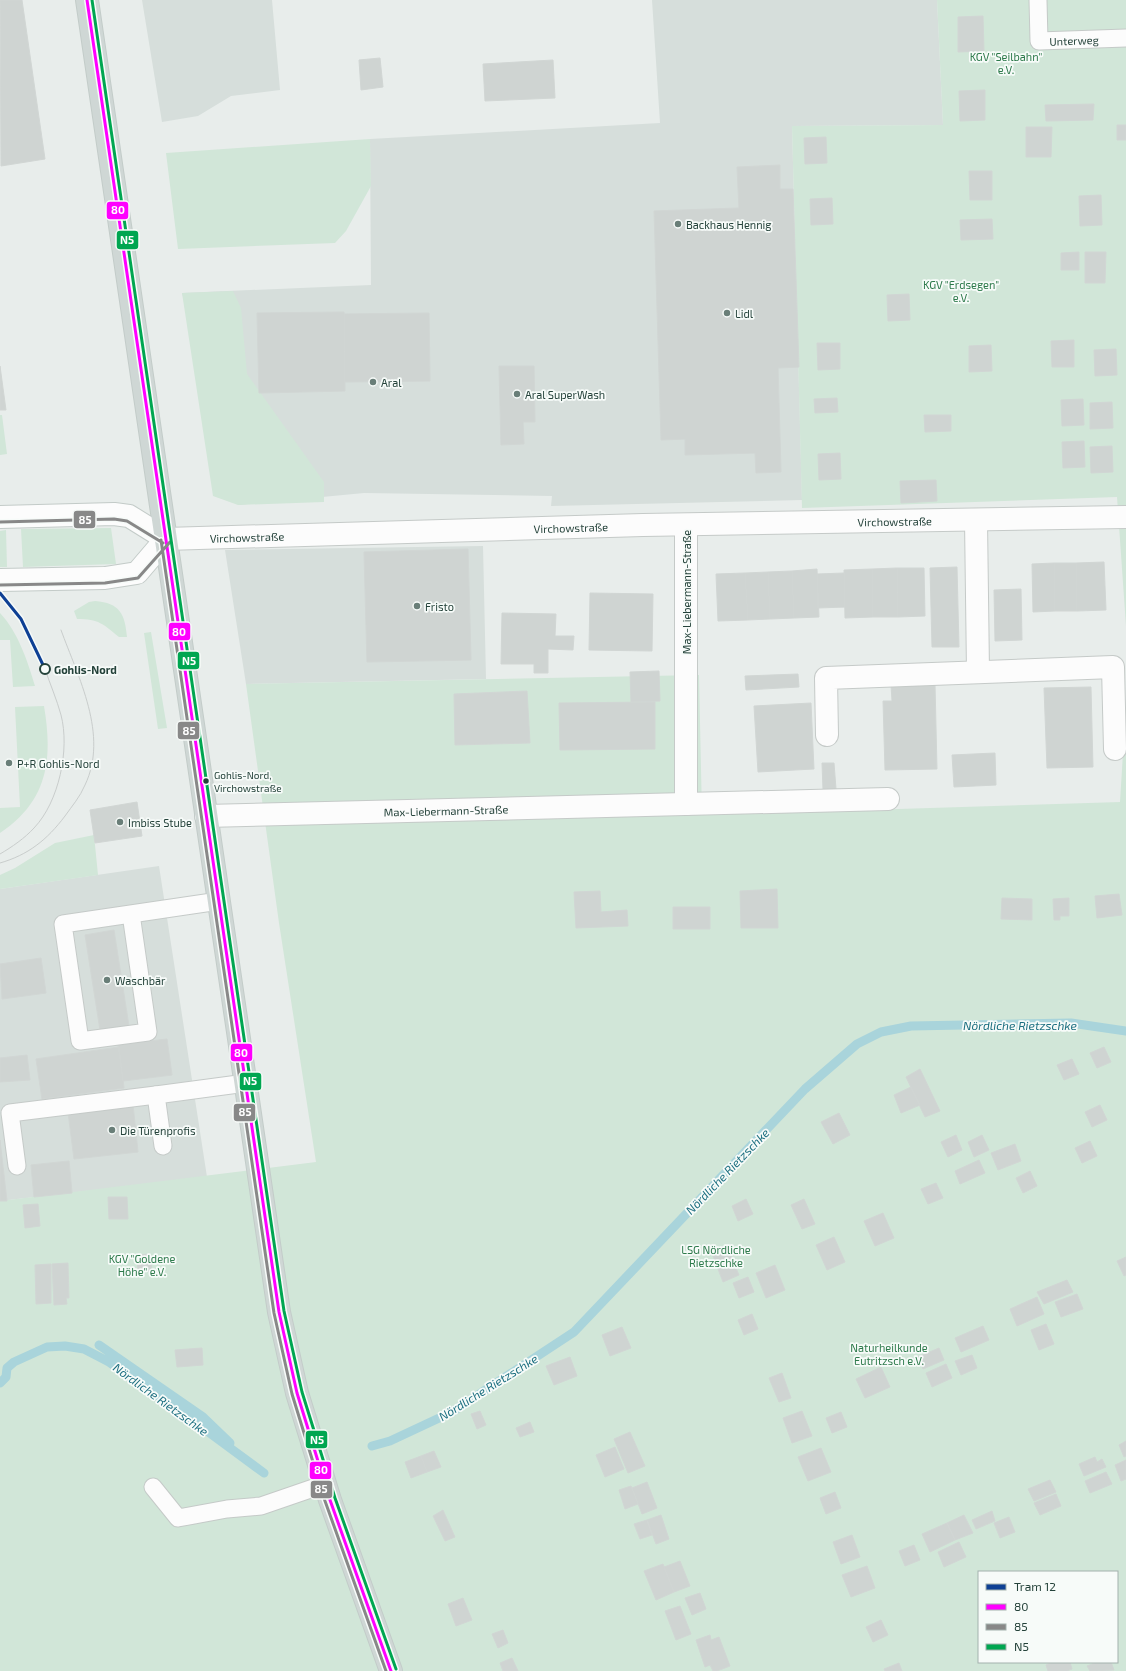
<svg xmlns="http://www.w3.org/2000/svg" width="1126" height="1671" font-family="'Exo 2',sans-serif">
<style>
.built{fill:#d6dedb}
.green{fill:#d1e6d8;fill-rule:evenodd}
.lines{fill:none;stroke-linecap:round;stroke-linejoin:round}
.stream{stroke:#a9d4db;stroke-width:9}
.building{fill:#cfd4d2;stroke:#d1d6d4}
.lane-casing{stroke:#c5cac8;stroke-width:19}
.street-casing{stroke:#c5cac8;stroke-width:24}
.secondary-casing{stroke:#c3cbc8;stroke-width:24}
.primary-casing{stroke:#c3ccc9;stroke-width:24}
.lane{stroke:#fcfcfc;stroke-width:17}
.street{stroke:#fcfcfc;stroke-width:22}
.secondary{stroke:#fcfcfc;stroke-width:22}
.primary{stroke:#cfd7d5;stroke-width:22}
.tram{stroke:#c9cdcc;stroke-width:1}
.bus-1-casing{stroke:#f7fbf9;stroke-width:6}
.bus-2-casing{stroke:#f7fbf9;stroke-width:6}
.bus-3-casing{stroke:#f7fbf9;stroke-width:6}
.bus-1{stroke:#f0f;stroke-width:3}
.bus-2{stroke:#888;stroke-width:3}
.bus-3{stroke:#00a651;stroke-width:3}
.tram-1-casing{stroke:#f7fbf9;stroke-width:6}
.tram-1{stroke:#0e4094;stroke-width:3}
.poi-dot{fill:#697e78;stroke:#f7fbf9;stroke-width:1.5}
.stop-dot{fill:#f7fbf9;stroke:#24423a;stroke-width:2}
.bus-dot{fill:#24423a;stroke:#f7fbf9;stroke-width:1.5}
.labels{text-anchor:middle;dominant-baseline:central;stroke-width:3.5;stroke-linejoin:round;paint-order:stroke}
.bus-label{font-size:10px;fill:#24423a;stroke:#f7fbf9;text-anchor:start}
.street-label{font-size:11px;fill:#24423a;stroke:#f7fbf9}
.park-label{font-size:11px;fill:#2d7a4b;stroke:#f7fbf9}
.poi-label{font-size:11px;fill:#24423a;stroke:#f7fbf9;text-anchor:start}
.stop-label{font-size:11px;font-weight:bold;fill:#24423a;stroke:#f7fbf9;text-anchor:start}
.water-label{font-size:12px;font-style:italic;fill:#1c6f80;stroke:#f7fbf9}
.line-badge{stroke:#f7fbf9;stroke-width:1.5}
.badge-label{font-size:11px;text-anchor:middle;font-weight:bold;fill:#fff}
</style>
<rect width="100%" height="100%" fill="#e8edeb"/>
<path class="built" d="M 142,0 L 272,0 L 280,90 L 231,96 L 198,116 L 162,122 Z
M 652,0 L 937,0 L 943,125 L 792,126 L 802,500 L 551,506 L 552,496 L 364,493 L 238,505 L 182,293 L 371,285 L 370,139 L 660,123 Z
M 483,546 L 486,679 L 246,684 L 225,550 Z
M 159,866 L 207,1177 L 0,1201 L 0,889 Z"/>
<path class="green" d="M 937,0 L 1126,0 L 1126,626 L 1117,497 L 802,508 L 792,126 L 943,125 Z
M 370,139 L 371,186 L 346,231 L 335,243 L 178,249 L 166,153 Z
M 233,291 L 241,308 L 247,374 L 324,482 L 324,502 L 238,505 L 213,496 L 182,293 Z
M 0,415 L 2,415 L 7,454 L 0,455 Z
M 111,528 L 116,564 L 23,567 L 21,529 Z
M 6,530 L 7,567 L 0,567 L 0,531 Z
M 95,601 C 120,603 125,614 127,637 L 119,637 C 103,624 99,619 77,619 L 74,611 L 89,602 Z
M 0,613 C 18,632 28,662 35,686 L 13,687 L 10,640 L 0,640 Z
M 151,632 L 167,728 L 158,729 L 144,633 Z
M 699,675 L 702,815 L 1120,802 L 1126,704 L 1126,1671 L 0,1671 L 0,1201 L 316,1162 L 279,923 L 246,684 ZM 979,1572 L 1117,1572 L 1117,1662 L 979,1662 Z
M 44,706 C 53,759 48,801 0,833 L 0,808 L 20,807 L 15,707 Z
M 94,835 L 98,875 L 0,889 L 0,875 L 15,868 L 55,843 Z"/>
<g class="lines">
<path class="stream" d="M 99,1345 L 203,1417 L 230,1443
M 0,1383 L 6,1377 L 7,1368 L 14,1362 L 47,1347 L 65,1346 L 84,1349 L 109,1362 L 192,1420 L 264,1473
M 372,1446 L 390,1441 L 452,1412 L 574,1332 L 805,1089 L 857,1044 L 881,1032 L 911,1026 L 1071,1023 L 1126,1031"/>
</g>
<path class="building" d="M 0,0 L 22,0 L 45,159 L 1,166 Z
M 983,16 L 984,51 L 958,52 L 958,17 Z
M 380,58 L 383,87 L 361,90 L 359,60 Z
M 553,60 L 555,98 L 485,101 L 483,64 Z
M 985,90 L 985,120 L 960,121 L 959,91 Z
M 1094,104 L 1093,120 L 1046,121 L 1045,105 Z
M 1117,125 L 1126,125 L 1126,140 L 1117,140 Z
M 1026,127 L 1052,127 L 1051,157 L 1026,157 Z
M 826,137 L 827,163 L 805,164 L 804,138 Z
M 780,165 L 780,189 L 793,189 L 799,367 L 778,368 L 781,472 L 756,473 L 755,453 L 685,455 L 685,439 L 661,440 L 654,211 L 739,208 L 737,167 Z
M 969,171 L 992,171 L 992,200 L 970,200 Z
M 1101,195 L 1102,225 L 1080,226 L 1079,196 Z
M 832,198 L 833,224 L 811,225 L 810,199 Z
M 992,219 L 993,239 L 961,240 L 960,220 Z
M 1079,252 L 1079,270 L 1061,270 L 1061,253 Z
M 1085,252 L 1106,252 L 1105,283 L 1085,283 Z
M 909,294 L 910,320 L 888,321 L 887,295 Z
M 344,312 L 345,391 L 259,393 L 257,313 Z
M 429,313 L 430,381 L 345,382 L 344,314 Z
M 1074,340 L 1074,367 L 1052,367 L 1051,341 Z
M 817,343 L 840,343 L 840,369 L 818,370 Z
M 991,345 L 992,371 L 969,372 L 969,346 Z
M 1116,349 L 1117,375 L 1095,376 L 1094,350 Z
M 0,366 L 6,410 L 0,410 Z
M 499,366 L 534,366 L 535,422 L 523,422 L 524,444 L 501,445 Z
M 837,398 L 838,412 L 815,413 L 814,399 Z
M 1083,399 L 1084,425 L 1062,426 L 1061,400 Z
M 1112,402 L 1113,428 L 1090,429 L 1090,403 Z
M 924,415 L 951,415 L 951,431 L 925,432 Z
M 1084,441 L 1085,467 L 1063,468 L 1062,442 Z
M 1112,446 L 1113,472 L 1091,473 L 1090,447 Z
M 840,453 L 841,479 L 819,480 L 818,454 Z
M 936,480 L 937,501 L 901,503 L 900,481 Z
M 468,549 L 471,660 L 367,662 L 364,552 Z
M 1104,562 L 1106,610 L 1077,611 L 1076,563 Z
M 1054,563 L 1055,611 L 1033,612 L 1032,564 Z
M 1054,563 L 1076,563 L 1077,611 L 1055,611 Z
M 957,567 L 959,647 L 932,647 L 930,568 Z
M 897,568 L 898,617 L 873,617 L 872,569 Z
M 897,568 L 924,568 L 925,616 L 898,617 Z
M 817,569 L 819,617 L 794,618 L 792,571 Z
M 872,569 L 873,617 L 845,618 L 844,570 Z
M 792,571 L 794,618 L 770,619 L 768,572 Z
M 768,572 L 770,619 L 748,620 L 745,573 Z
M 745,573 L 748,620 L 718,621 L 716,574 Z
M 844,573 L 845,607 L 818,608 L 817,574 Z
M 1021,589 L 1022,640 L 995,641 L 994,590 Z
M 590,593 L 653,594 L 652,651 L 589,650 Z
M 502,613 L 556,614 L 555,636 L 574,636 L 573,650 L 548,649 L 548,673 L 534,673 L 534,664 L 501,664 Z
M 659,671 L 660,701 L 631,702 L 630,672 Z
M 798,674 L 799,687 L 746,690 L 745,676 Z
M 935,684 L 937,769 L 885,770 L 883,701 L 892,701 L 891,685 Z
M 1091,687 L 1093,767 L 1047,768 L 1044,688 Z
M 527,691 L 530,743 L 455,745 L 454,694 Z
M 655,702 L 655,749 L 560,750 L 559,703 Z
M 811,703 L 814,769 L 758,772 L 754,706 Z
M 995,753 L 996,785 L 954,787 L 952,755 Z
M 822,763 L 834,763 L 836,789 L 823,790 Z
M 137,802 L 142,836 L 95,843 L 90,810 Z
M 777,889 L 778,928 L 741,928 L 740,891 Z
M 600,891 L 601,912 L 627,910 L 628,926 L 576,928 L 574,892 Z
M 1119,894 L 1122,915 L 1097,918 L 1095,896 Z
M 1002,898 L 1032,899 L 1032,920 L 1001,919 Z
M 1069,898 L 1069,916 L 1060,916 L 1060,920 L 1054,920 L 1053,899 Z
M 673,907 L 710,907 L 710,929 L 673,929 Z
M 114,930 L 129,1026 L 100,1030 L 85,935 Z
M 41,958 L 46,993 L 2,999 L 0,964 Z
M 167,1039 L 172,1075 L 123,1081 L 118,1045 Z
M 119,1047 L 124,1088 L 42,1099 L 36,1059 Z
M 1104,1047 L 1111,1062 L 1097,1068 L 1090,1053 Z
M 27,1055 L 30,1080 L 0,1082 L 0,1058 Z
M 1072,1059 L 1079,1074 L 1064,1080 L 1057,1065 Z
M 920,1069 L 940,1111 L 925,1117 L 906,1077 Z
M 911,1087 L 920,1105 L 901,1113 L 894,1095 Z
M 133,1105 L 138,1152 L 74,1159 L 68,1112 Z
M 1100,1105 L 1107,1120 L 1092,1127 L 1085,1112 Z
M 839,1113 L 850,1135 L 833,1144 L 821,1122 Z
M 956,1135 L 962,1150 L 948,1157 L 941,1142 Z
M 982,1135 L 989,1150 L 974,1157 L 968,1142 Z
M 0,1140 L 7,1201 L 0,1201 Z
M 1090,1141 L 1097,1156 L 1082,1163 L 1075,1148 Z
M 1015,1144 L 1021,1161 L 998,1170 L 991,1153 Z
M 979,1160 L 985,1173 L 960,1184 L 955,1171 Z
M 69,1161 L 72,1193 L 34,1197 L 31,1165 Z
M 1030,1171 L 1037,1186 L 1023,1193 L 1016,1178 Z
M 936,1183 L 943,1198 L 928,1204 L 921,1189 Z
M 108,1197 L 127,1197 L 128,1219 L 109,1219 Z
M 746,1199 L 753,1214 L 738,1221 L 732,1206 Z
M 804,1199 L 815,1224 L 802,1229 L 791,1205 Z
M 38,1204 L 40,1226 L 25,1228 L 23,1205 Z
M 883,1213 L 894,1238 L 875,1246 L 864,1221 Z
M 834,1237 L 845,1262 L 827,1270 L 816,1245 Z
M 728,1249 L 739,1275 L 723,1282 L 713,1256 Z
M 150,1254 L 152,1271 L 138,1272 L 137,1255 Z
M 1126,1257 L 1126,1275 L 1124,1276 L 1117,1261 Z
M 68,1263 L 69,1298 L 66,1298 L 67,1304 L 54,1305 L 52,1264 Z
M 51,1264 L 51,1303 L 36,1304 L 35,1265 Z
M 775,1265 L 785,1290 L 766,1298 L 756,1273 Z
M 748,1277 L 754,1292 L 739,1298 L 733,1283 Z
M 1067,1280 L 1073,1292 L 1044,1304 L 1037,1292 Z
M 1077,1294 L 1083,1309 L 1061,1317 L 1055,1302 Z
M 1037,1297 L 1044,1314 L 1017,1326 L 1010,1309 Z
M 752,1314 L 758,1329 L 744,1335 L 738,1320 Z
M 1046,1324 L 1054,1344 L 1039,1350 L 1031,1330 Z
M 983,1326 L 989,1340 L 961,1352 L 955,1338 Z
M 622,1327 L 631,1348 L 610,1356 L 602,1335 Z
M 202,1348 L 203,1365 L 177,1367 L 175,1350 Z
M 939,1348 L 944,1360 L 923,1369 L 918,1357 Z
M 972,1355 L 977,1368 L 961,1375 L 955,1361 Z
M 570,1357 L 577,1376 L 554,1385 L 546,1366 Z
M 946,1364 L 952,1378 L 932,1387 L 926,1373 Z
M 881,1367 L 890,1387 L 865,1398 L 856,1379 Z
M 782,1373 L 791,1398 L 779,1402 L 769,1378 Z
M 480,1411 L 486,1425 L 477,1429 L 471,1414 Z
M 802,1411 L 812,1436 L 792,1443 L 783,1418 Z
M 841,1412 L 847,1427 L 832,1433 L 826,1418 Z
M 530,1422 L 534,1432 L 520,1437 L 516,1428 Z
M 630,1432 L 645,1466 L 628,1473 L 614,1439 Z
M 1126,1441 L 1126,1456 L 1124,1457 L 1119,1445 Z
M 615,1447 L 624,1469 L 605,1477 L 596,1455 Z
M 821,1448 L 831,1472 L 808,1481 L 798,1457 Z
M 434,1451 L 441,1467 L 427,1472 L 421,1456 Z
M 421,1456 L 427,1472 L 411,1478 L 405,1462 Z
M 1095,1457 L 1097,1462 L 1102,1459 L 1106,1467 L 1084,1476 L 1079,1464 Z
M 1126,1460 L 1126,1479 L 1121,1481 L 1115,1465 Z
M 1106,1472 L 1112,1484 L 1090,1493 L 1085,1481 Z
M 1050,1480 L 1056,1492 L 1034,1501 L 1028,1489 Z
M 647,1482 L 657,1508 L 642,1514 L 632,1488 Z
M 631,1486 L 638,1504 L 625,1509 L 619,1490 Z
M 835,1492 L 841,1508 L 826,1514 L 820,1498 Z
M 1056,1494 L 1061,1506 L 1040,1515 L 1034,1503 Z
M 443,1510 L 455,1537 L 445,1541 L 433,1516 Z
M 992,1511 L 995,1521 L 976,1529 L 972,1520 Z
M 661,1515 L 669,1539 L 656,1544 L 647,1520 Z
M 964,1515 L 973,1533 L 955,1540 L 947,1523 Z
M 1009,1517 L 1015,1532 L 1000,1538 L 994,1523 Z
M 647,1520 L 652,1535 L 640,1539 L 634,1524 Z
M 947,1523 L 955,1540 L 930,1552 L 922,1534 Z
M 852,1535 L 860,1557 L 841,1564 L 833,1542 Z
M 959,1542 L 966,1557 L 944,1567 L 938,1552 Z
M 914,1545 L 920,1560 L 905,1566 L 899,1551 Z
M 680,1561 L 690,1586 L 674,1592 L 664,1567 Z
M 663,1564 L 674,1592 L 656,1600 L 644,1571 Z
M 867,1566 L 875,1588 L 851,1597 L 842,1575 Z
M 700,1593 L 706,1609 L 692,1615 L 685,1598 Z
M 463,1598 L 472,1620 L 456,1626 L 448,1604 Z
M 680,1606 L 691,1634 L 676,1640 L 665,1611 Z
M 881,1620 L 888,1635 L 873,1642 L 866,1627 Z
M 503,1630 L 508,1643 L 498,1648 L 492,1634 Z
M 710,1635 L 711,1640 L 719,1637 L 730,1666 L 717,1671 L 713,1671 L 710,1665 L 705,1667 L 696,1640 Z
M 512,1658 L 518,1671 L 503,1671 L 500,1663 Z
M 1053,1662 L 1070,1662 L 1072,1669 L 1067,1671 L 1048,1671 L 1046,1665 Z
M 1097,1662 L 1111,1662 L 1114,1670 L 1090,1671 L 1087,1666 Z
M 899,1663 L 902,1671 L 885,1671 L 884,1669 Z"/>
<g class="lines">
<g class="lane-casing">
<g id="lane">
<path id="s1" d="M 1038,0 L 1039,41 L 1126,38"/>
<path d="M 131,914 L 148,1032 L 80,1041 L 63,924 L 219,901"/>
<path d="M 163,1146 L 156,1095 L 246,1083"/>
<path d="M 17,1166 L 10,1113 L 156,1095"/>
<path d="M 153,1487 L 178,1518 L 227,1509 L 261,1506 L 325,1484"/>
</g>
</g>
<g class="street-casing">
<g id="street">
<path d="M 976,520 L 978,672"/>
<path d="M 686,525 L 686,804"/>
<path id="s2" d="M 166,539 L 643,525 L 1126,517"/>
<path d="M 827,735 L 826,678 L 1113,667 L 1115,749"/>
<path id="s3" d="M 206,816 L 888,799"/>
</g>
</g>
<g class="secondary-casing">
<path id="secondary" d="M 0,517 L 114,514 L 129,516 L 166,539 L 137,573 L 105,578 L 0,580"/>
</g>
<g class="primary-casing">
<path id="primary" d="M 87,0 L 279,1312 L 297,1393 L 330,1500 L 391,1671"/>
</g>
<use href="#lane" class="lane"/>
<use href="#street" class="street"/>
<use href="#secondary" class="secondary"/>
<use href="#primary" class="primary"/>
<path class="tram" d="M 0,854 C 12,847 25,838 34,828 C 59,802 70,749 61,715 C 57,700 50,684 45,669
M 0,863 C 28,855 47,840 65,816 C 72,806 80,797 85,785 C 109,735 78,677 61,630"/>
<g class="bus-1-casing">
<path id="bus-1" d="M 87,0 L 279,1312 L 297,1393 L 330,1500 L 391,1671"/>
</g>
<g class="bus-2-casing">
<path id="bus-2" d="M 0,522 L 114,519 L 127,521 L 163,543
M 161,540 L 274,1313 L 292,1394 L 325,1501 L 386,1671
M 0,585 L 105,583 L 138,578 L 170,542"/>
</g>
<g class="bus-3-casing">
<path id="bus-3" d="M 92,0 L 284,1311 L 302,1392 L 335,1498 L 396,1669"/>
</g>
<use href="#bus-1" class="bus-1"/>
<use href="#bus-2" class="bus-2"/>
<use href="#bus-3" class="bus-3"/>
<g class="tram-1-casing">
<path id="tram-1" d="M 0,593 L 21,619 L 45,669"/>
</g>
<use href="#tram-1" class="tram-1"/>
</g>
<g class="poi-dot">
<circle cx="678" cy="224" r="4"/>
<circle cx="727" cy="313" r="4"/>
<circle cx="373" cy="382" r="4"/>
<circle cx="517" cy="394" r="4"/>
<circle cx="417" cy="606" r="4"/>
<circle cx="9" cy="763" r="4"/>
<circle cx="120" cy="822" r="4"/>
<circle cx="107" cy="980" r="4"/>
<circle cx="112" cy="1130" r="4"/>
</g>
<circle class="stop-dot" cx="45" cy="669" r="5"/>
<circle class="bus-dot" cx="206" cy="781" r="3.5"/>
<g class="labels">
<g class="bus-label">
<text x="214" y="775">Gohlis-Nord,<tspan x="214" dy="13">Virchowstraße</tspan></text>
</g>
<g class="street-label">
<text stroke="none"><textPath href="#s1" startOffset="76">Unterweg</textPath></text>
<text stroke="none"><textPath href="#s2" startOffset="729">Virchowstraße</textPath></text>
<text stroke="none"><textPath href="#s2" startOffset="405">Virchowstraße</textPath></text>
<text stroke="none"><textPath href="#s2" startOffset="81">Virchowstraße</textPath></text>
<text transform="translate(686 592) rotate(-90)">Max-Liebermann-Straße</text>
<text stroke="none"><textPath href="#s3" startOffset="240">Max-Liebermann-Straße</textPath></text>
</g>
<g class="park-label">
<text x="1006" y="56">KGV "Seilbahn"<tspan x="1006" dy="13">e.V.</tspan></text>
<text x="961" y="284">KGV "Erdsegen"<tspan x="961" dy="13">e.V.</tspan></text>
<text x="716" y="1249">LSG Nördliche<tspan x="716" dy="13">Rietzschke</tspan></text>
<text x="142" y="1258">KGV "Goldene<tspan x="142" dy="13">Höhe" e.V.</tspan></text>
<text x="889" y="1347">Naturheilkunde<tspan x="889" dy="13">Eutritzsch e.V.</tspan></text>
</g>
<g class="poi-label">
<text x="686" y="224">Backhaus Hennig</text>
<text x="735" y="313">Lidl</text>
<text x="381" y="382">Aral</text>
<text x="525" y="394">Aral SuperWash</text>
<text x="425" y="606">Fristo</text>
<text x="17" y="763">P+R Gohlis-Nord</text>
<text x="128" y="822">Imbiss Stube</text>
<text x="115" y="980">Waschbär</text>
<text x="120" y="1130">Die Türenprofis</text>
</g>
<g class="stop-label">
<text x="54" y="669">Gohlis-Nord</text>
</g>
<g class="water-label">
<text x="1020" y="1025">Nördliche Rietzschke</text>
<text transform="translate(727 1171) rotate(-46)">Nördliche Rietzschke</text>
<text transform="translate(488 1387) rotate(-32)">Nördliche Rietzschke</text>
<text transform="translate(161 1399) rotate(36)">Nördliche Rietzschke</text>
</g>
</g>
<g class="line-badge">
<rect x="106" y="201" width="23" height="19" rx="4" fill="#f0f"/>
<rect x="116" y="230" width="23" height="20" rx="4" fill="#00a651"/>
<rect x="73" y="510" width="23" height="19" rx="4" fill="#888"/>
<rect x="168" y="622" width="23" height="19" rx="4" fill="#f0f"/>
<rect x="177" y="651" width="23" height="19" rx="4" fill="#00a651"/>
<rect x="177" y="721" width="23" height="19" rx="4" fill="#888"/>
<rect x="230" y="1043" width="23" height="19" rx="4" fill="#f0f"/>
<rect x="239" y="1072" width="23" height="19" rx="4" fill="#00a651"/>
<rect x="233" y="1103" width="23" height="19" rx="4" fill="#888"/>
<rect x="305" y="1430" width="23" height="19" rx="4" fill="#00a651"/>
<rect x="309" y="1461" width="23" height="19" rx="4" fill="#f0f"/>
<rect x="310" y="1480" width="23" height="19" rx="4" fill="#888"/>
</g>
<g class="badge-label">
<text x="118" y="214">80</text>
<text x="127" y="244">N5</text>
<text x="85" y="524">85</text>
<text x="179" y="636">80</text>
<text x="189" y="665">N5</text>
<text x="189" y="735">85</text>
<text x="241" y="1057">80</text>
<text x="250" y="1085">N5</text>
<text x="245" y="1116">85</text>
<text x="317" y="1444">N5</text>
<text x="321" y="1474">80</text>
<text x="321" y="1493">85</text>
</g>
<rect x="978" y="1571" width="140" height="92" fill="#f7fbf9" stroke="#a3b1ad"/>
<rect x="986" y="1584" width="20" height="6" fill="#0e4094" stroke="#a3b1ad"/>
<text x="1014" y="1591" font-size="12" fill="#24423a">Tram 12</text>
<rect x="986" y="1604" width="20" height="6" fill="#ff00ff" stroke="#a3b1ad"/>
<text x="1014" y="1611" font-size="12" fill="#24423a">80</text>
<rect x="986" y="1624" width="20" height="6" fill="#888888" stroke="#a3b1ad"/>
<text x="1014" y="1631" font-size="12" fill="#24423a">85</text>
<rect x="986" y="1644" width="20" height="6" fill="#00a651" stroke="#a3b1ad"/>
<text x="1014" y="1651" font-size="12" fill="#24423a">N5</text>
</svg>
